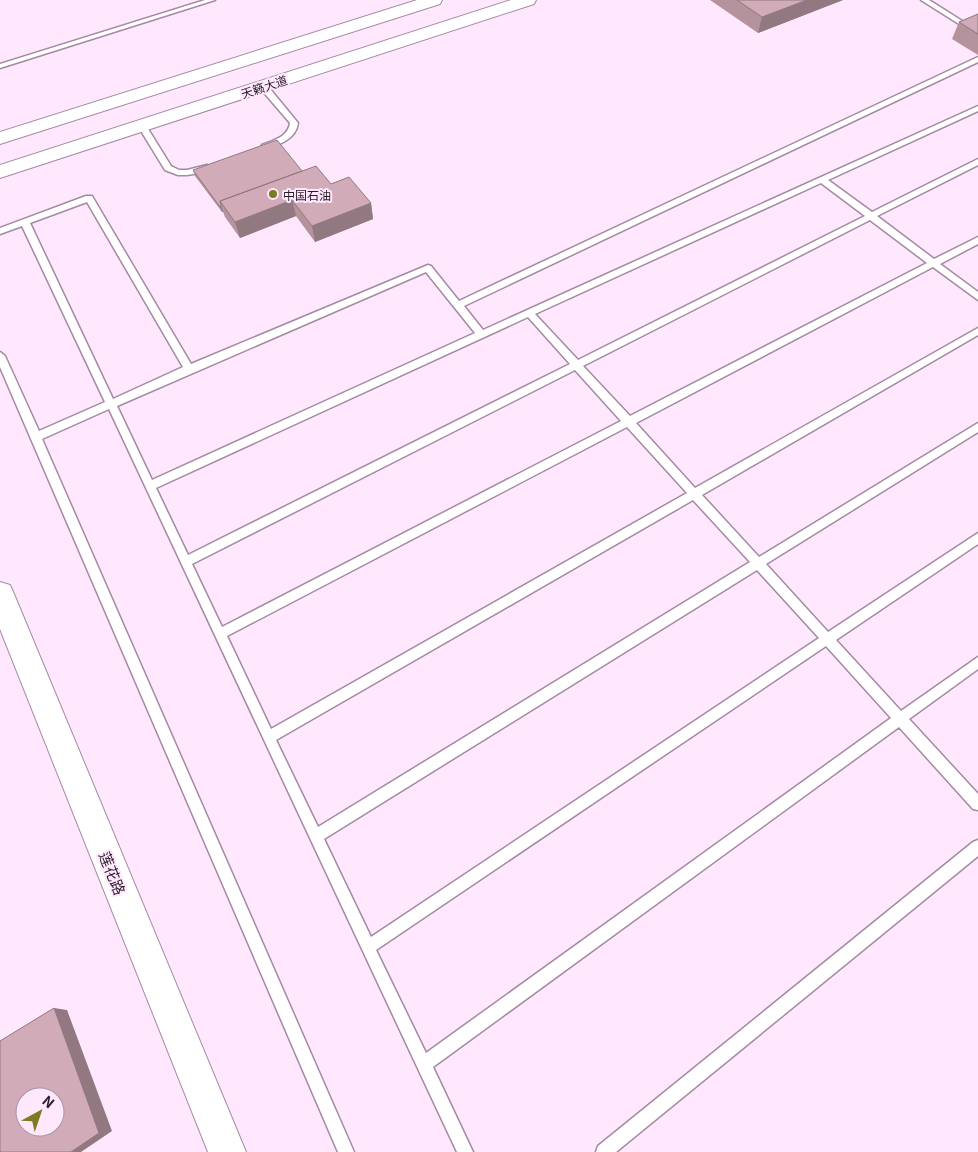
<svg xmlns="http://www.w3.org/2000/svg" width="978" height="1152" font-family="Georgia,'Noto Sans SC',serif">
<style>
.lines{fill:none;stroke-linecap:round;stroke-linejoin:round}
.lane-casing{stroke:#a489a2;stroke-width:3}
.secondary-casing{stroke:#a489a2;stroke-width:2}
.lane{fill:#fff;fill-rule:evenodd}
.secondary{fill:#fff;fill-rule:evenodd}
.wall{fill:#b4939d}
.shaded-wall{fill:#927880}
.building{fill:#d1abb7;stroke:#927880;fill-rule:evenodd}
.poi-dot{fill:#7b7b22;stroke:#ffe8fd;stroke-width:2}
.labels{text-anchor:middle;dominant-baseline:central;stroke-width:4;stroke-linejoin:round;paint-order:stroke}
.far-street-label{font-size:12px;fill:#281e27;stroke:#ffe8fd}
.far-poi-label{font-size:12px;fill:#281e27;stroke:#ffe8fd;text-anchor:start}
.street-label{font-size:15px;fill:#281e27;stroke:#ffe8fd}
</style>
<rect width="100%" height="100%" fill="#ffe8fd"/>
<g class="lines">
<g class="lane-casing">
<path id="lane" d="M 205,0 L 215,0 L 0,68 L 0,64 Z
M 921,0 L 929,0 L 978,31 L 978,36 Z
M 978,57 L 978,62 L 464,306 L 483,330 L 978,106 L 978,111 L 828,180 L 872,212 L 978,159 L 978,165 L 877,216 L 934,259 L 978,237 L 978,244 L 940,264 L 978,292 L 978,300 L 933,267 L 636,423 L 695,488 L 978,328 L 978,335 L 702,495 L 759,557 L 978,423 L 978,432 L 766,564 L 828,632 L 978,533 L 978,544 L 836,640 L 901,711 L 978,657 L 978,669 L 909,719 L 978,794 L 978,810 L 973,809 L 899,727 L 433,1067 L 473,1152 L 457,1152 L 109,409 L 42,439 L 354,1152 L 338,1152 L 0,367 L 0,352 L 5,356 L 39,431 L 105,402 L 22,226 L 0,234 L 0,228 L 86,196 L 92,196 L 191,364 L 428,265 L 431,266 L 459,301 ZM 821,183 L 865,216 L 578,360 L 535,314 ZM 87,202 L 183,367 L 113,399 L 30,223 ZM 870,220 L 927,263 L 630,416 L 583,366 ZM 426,272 L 475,333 L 152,480 L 117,406 ZM 528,317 L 570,364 L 188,555 L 156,488 ZM 575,370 L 621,421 L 222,627 L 192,564 ZM 627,427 L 687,493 L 271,729 L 227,636 ZM 693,500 L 750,562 L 318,827 L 276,740 ZM 757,570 L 819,638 L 371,937 L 324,839 ZM 826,646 L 891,718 L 426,1053 L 376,950 Z
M 260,84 L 266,84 L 298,123 C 296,139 279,145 265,149 L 262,149 L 262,145 C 274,140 288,137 290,123 L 260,88 Z
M 139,124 L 145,124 L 171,166 L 179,170 L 187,170 L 207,165 L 211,168 L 205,172 L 187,175 L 178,175 L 165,170 L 138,126 Z
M 978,840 L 978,856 L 616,1152 L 596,1152 L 598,1146 L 973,842 Z"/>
</g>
<g class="secondary-casing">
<path id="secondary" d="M 417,0 L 442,0 L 440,4 L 0,144 L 0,132 Z
M 511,0 L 536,0 L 534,4 L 0,178 L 0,165 Z
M 0,582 L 10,585 L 14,594 L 246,1152 L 208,1152 L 0,629 Z"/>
</g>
<use href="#lane" class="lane"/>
<use href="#secondary" class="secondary"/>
</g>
<path class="wall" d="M 710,0 L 843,0 L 758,33 Z
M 978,14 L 978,55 L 952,39 L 959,22 Z
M 193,170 L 302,171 L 371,203 L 373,219 L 315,242 L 296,216 L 240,238 L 225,217 L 223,212 L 222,212 L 195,176 Z"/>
<path class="shaded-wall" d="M 807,0 L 843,0 L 758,33 L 762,17 Z
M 292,200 L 296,216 L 240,238 L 235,222 Z
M 371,203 L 373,219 L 315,242 L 312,226 Z
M 221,206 L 223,212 L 222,212 L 220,207 Z
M 54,1008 L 67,1010 L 112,1131 L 81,1152 L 71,1152 Z"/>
<path class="building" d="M 737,0 L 807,0 L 762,17 Z
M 978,14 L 978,34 L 959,22 Z
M 277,140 L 302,171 L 220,201 L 221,206 L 220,207 L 193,170 Z
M 316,166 L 331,184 L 349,177 L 371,203 L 312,226 L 292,200 L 235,222 L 220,201 Z
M 54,1008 L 99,1133 L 71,1152 L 0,1152 L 0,1041 ZM 25,1097 L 55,1097 L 55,1127 L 25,1127 Z"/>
<circle class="poi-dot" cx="273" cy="194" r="5"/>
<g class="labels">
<g class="far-street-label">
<text transform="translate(264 86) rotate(-18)">天籁大道</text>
</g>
<g class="far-poi-label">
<text x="283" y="194">中国石油</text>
</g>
<g class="street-label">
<text transform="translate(113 873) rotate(68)">莲花路</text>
</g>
</g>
<g transform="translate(40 1112) rotate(40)"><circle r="24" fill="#ffe8fd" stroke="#a997a7"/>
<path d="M0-4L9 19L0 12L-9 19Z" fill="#7b7b22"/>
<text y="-8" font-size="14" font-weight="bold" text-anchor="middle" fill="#281e27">N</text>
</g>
</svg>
